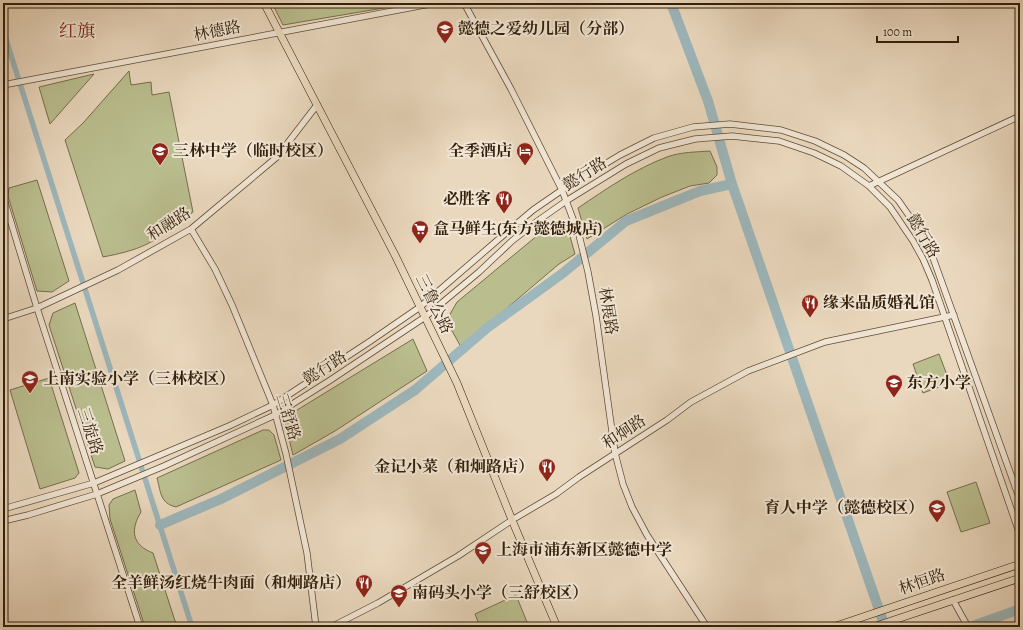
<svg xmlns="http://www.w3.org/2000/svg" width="1023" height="630" font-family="Alegreya,'Noto Serif SC',serif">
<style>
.green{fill:#babe8f;stroke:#766e4c}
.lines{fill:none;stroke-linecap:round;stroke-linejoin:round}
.canal{stroke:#9db7bc;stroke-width:5.5}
.river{stroke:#9db7bc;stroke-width:10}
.minor-casing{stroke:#604d36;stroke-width:7}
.major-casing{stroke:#321f09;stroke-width:8}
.minor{stroke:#f1e6d5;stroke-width:5.5}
.major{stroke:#ead8be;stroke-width:7}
.labels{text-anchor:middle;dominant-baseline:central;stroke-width:4;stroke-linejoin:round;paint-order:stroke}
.poi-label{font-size:16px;font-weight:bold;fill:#321f09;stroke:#f1e6d5;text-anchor:start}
.street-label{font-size:16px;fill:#321f09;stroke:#f1e6d5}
.quarter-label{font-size:18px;fill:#7a1f14;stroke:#f1e6d5}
</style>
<rect width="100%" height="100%" fill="#ead8be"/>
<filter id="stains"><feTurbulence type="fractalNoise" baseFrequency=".005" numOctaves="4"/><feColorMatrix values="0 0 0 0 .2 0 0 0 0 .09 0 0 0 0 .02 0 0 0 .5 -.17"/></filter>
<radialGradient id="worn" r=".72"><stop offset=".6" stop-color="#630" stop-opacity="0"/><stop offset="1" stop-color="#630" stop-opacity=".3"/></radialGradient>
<path class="green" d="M 272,3 L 413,3 L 283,25 Z
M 129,71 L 131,85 L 151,82 L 152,95 L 169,92 L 193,212 C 178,223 164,236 147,244 C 133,251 118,254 103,257 L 65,140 L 83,123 Z
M 94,74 L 50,124 L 39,87 Z
M 710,151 L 717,167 L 717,175 L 709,183 L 690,186 L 662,197 L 627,214 L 587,239 L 578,208 C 606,189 635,169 667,157 C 680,152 697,152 710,151 Z
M 37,180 L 69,281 L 52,292 L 37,291 L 8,196 L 9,188 Z
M 560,221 L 567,226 L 575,254 L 559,264 L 461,347 L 451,329 L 449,316 L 457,302 L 550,225 Z
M 75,303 L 125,461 L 108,469 L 95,467 L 49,325 L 53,313 Z
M 413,339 L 427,371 L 335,431 L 293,455 L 284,418 Z
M 939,354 L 950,383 L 923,393 L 913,364 Z
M 49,378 L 79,473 L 75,478 L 40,489 L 10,390 Z
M 263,430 L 269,430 L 274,435 L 281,460 L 176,507 C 160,503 161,493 157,478 Z
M 976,482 L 990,523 L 961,532 L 947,492 Z
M 135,490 L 141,512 C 130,530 132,545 153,553 L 177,627 L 145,627 L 110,519 L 109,505 L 113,499 Z
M 516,595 L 529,627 L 480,627 L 475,614 Z"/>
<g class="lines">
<path class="canal" d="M 3,30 L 192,627"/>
<path class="river" d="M 671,3 L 708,101 L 732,184 L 885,627
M 160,525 L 221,499 L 340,439 L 415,390 L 487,328 L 563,273 L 626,221 L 700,191 L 732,184
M 970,627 L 1020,609"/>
<g class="minor-casing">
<path id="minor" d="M 464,3 L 511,89 L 562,190 L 579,235 L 588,272 L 596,316 L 615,453 L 623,484 L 632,507 L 647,535 L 707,627
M 3,85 L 435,3
M 869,186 L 1020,116
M 3,196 L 37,308 L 140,627
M 191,229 L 215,269 L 232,305 L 273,405 L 286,454 L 307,553 L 316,627
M 3,319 L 37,308 L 118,270 L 191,229 L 277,157 L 317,105
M 3,509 L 94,483 L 229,426 L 273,405 L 369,342 L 420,307 L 507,232 L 533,210 L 562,190 L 620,155 L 654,138 L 693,127 L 730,124 L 781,130 L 815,141 L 844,155 L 864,168 L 898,200 L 912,220 L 932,255 L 1020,500
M 3,521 L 28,515 L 97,494 L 164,466 L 275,415 L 329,381 L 425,317 L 479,272 L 513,240 L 539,220 L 566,201 L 626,164 L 659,148 L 695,139 L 732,136 L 779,141 L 814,153 L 841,166 L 869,186 L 890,207 L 913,241 L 923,259 L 932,280 L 1020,535
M 953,600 L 968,627
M 331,627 L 378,603 L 458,556 L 512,520 L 556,494 L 579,477 L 667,420 L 691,402 L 748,371 L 825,342 L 954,315"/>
</g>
<g class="major-casing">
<path id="major" d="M 264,3 L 395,255 L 457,383 L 512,520 L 557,627
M 833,627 L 1020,564
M 873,627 L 1020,578"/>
</g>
<use href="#minor" class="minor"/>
<use href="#major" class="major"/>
</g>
<defs>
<g id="school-pin" transform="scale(0.9)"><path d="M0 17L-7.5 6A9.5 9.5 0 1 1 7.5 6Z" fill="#8f2418" stroke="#f1e6d5"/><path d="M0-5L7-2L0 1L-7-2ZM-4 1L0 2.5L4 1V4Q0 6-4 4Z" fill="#fff"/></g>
<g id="hotel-pin" transform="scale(0.9)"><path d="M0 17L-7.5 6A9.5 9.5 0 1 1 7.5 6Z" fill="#8f2418" stroke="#f1e6d5"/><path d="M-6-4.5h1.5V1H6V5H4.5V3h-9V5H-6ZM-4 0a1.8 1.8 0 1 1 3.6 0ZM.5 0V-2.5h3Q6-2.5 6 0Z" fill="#fff"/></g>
<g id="restaurant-pin" transform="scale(0.9)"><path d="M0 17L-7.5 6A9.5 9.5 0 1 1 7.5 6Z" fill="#8f2418" stroke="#f1e6d5"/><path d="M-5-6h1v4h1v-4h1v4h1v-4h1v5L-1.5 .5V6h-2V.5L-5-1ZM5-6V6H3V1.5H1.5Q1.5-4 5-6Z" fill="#fff"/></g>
<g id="supermarket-pin" transform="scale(0.9)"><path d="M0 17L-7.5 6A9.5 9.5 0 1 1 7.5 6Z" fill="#8f2418" stroke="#f1e6d5"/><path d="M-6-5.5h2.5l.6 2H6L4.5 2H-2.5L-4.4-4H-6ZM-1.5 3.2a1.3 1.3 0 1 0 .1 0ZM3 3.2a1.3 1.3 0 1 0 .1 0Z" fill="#fff"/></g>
</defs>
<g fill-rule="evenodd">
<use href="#school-pin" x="445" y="29"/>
<use href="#school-pin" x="160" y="151"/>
<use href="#hotel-pin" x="525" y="151"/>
<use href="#restaurant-pin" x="504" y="199"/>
<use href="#supermarket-pin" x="420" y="229"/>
<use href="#restaurant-pin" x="810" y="303"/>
<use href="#school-pin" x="30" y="379"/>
<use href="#school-pin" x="894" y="383"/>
<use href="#restaurant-pin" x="547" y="467"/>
<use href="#school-pin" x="937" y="508"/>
<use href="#school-pin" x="483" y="550"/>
<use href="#restaurant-pin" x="364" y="583"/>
<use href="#school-pin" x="399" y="593"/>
</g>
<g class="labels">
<g class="poi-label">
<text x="458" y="29">懿德之爱幼儿园（分部）</text>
<text x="173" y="151">三林中学（临时校区）</text>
<text x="512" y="151" text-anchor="end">全季酒店</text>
<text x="491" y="199" text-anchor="end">必胜客</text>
<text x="433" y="229">盒马鲜生(东方懿德城店)</text>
<text x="823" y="303">缘来品质婚礼馆</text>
<text x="43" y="379">上南实验小学（三林校区）</text>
<text x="907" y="383">东方小学</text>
<text x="534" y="467" text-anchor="end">金记小菜（和炯路店）</text>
<text x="924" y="508" text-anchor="end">育人中学（懿德校区）</text>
<text x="496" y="550">上海市浦东新区懿德中学</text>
<text x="351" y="583" text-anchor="end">全羊鲜汤红烧牛肉面（和炯路店）</text>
<text x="412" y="593">南码头小学（三舒校区）</text>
</g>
<g class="street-label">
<text transform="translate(217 31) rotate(-11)">林德路</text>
<text transform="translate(585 174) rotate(-32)">懿行路</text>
<text transform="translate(169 224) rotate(-32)">和融路</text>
<text transform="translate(923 236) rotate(60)">懿行路</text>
<text transform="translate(434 304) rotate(64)">三鲁公路</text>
<text transform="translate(608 311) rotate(81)">林展路</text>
<text transform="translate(325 368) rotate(-33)">懿行路</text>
<text transform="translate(288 417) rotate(73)">三舒路</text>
<text transform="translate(90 431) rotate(72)">三旋路</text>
<text transform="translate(624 432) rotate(-33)">和炯路</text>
<text transform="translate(922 582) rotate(-19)">林恒路</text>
</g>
<g class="quarter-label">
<text x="77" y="31">红旗</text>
</g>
</g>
<rect width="1023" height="630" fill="none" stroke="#ead8be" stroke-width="16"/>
<rect x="4" y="4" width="1015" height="622" fill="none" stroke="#321f09" stroke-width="2"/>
<rect x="8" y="8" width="1007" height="614" fill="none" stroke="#321f09"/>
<path d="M877 36v6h81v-6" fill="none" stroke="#321f09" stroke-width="2"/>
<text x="883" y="36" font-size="12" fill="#321f09" stroke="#f1e6d5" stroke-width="3" paint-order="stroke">100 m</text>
<rect width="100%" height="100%" filter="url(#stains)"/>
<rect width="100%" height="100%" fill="url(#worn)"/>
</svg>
